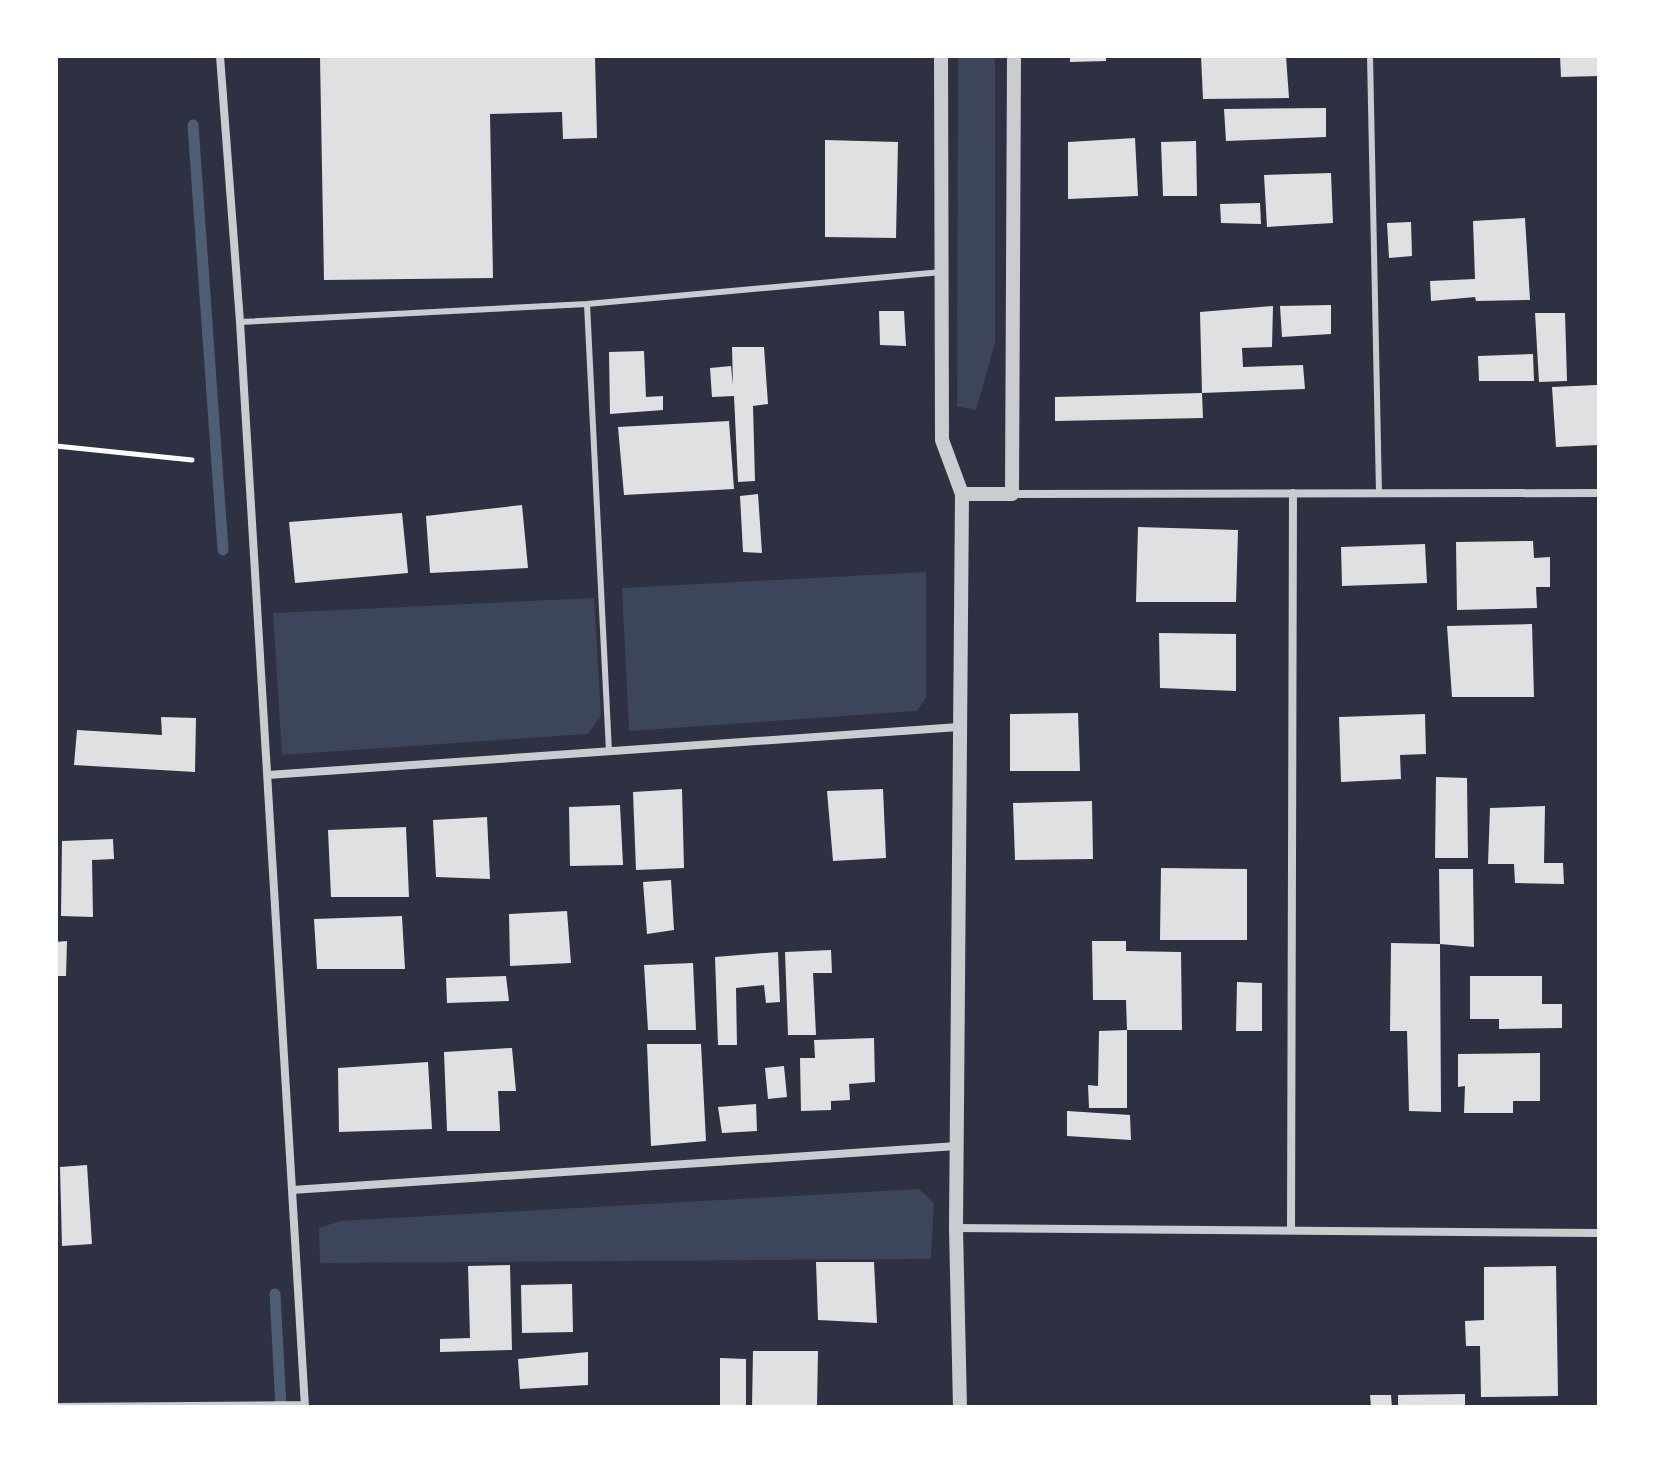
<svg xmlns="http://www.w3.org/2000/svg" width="1655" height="1463" font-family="Figtree,sans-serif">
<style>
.green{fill:#3c4559}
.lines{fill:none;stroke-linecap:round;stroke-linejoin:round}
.stream{stroke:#4f5d75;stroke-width:11}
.building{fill:#e0e0e3}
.path{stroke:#fff;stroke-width:5}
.service{stroke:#caccd0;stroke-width:6}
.minor{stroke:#caccd0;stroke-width:8}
.tertiary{stroke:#caccd0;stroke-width:14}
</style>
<rect width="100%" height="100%" fill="#2d3142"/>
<path class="green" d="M 958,56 L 995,56 L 995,343 L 976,410 L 957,406 Z
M 926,572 L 926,698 L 917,711 L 629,731 L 622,588 Z
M 594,598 L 601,716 L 588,734 L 282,755 L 273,613 Z
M 919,1189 L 934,1203 L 931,1259 L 320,1263 L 319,1228 L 340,1221 Z"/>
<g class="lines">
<path class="stream" d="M 193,125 L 223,550
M 275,1294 L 281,1407"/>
</g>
<path class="building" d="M 320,56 L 595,56 L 597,138 L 563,139 L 562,112 L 490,114 L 493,278 L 324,280 Z
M 1070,56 L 1106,56 L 1106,61 L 1070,62 Z
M 1201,56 L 1286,56 L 1289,98 L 1203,99 Z
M 1560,56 L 1599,56 L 1599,76 L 1561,77 Z
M 1326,108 L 1326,137 L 1226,141 L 1224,109 Z
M 1135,138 L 1138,196 L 1068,199 L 1068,142 Z
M 825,140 L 898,142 L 896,238 L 825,237 Z
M 1196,141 L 1197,196 L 1163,196 L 1161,142 Z
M 1331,173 L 1333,223 L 1267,227 L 1264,175 Z
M 1260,203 L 1261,224 L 1221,223 L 1220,204 Z
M 1525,218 L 1530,300 L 1476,301 L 1475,297 L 1431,301 L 1430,281 L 1475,279 L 1473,221 Z
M 1411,222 L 1412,256 L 1389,258 L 1387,223 Z
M 1331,305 L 1331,334 L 1282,337 L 1280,306 Z
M 1273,306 L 1272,347 L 1242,348 L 1243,367 L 1303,365 L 1305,389 L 1202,393 L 1200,312 Z
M 879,311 L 904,311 L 906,346 L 880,345 Z
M 1535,313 L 1565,313 L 1567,381 L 1539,382 Z
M 732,347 L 764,347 L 768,404 L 753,406 L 755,481 L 738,482 L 734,396 L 712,397 L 710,368 L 731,366 L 733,385 Z
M 644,351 L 646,397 L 663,396 L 663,410 L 610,414 L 609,352 Z
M 1533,354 L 1534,381 L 1479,381 L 1478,356 Z
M 1597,385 L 1598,445 L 1556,447 L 1552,387 Z
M 1202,393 L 1203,418 L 1055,421 L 1055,397 Z
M 729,421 L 734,489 L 624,495 L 618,427 Z
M 758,494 L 762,553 L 743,552 L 740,496 Z
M 522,505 L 528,568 L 430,573 L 426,516 Z
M 402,513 L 408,573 L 295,583 L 289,522 Z
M 1138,527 L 1238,530 L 1236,602 L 1136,602 Z
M 1533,541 L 1534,558 L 1550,557 L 1550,587 L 1536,587 L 1537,608 L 1457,610 L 1456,542 Z
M 1425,544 L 1427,583 L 1342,586 L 1341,547 Z
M 1532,624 L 1534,697 L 1452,697 L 1447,626 Z
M 1159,633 L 1236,634 L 1236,691 L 1160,688 Z
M 1078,713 L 1080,771 L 1010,771 L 1010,714 Z
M 1425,714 L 1426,754 L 1400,755 L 1401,779 L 1341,782 L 1339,717 Z
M 161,717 L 196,718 L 195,772 L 74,765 L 77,730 L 162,735 Z
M 1436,777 L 1467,778 L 1468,858 L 1435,858 Z
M 682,789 L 684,868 L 636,870 L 633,792 Z
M 883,789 L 886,858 L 833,861 L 827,791 Z
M 1092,801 L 1093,859 L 1015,860 L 1013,803 Z
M 620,805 L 623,865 L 570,866 L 569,807 Z
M 1545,806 L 1544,863 L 1563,863 L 1564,884 L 1515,883 L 1514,864 L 1488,864 L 1490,808 Z
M 487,817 L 490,879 L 436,877 L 433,820 Z
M 406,827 L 409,897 L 331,897 L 328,830 Z
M 113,839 L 114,859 L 92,860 L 93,917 L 61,916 L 62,841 Z
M 1161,868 L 1247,869 L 1247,940 L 1160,940 Z
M 1439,869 L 1473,869 L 1474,947 L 1440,944 Z
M 671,880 L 674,930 L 647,934 L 643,882 Z
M 567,911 L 571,963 L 510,966 L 509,914 Z
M 402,916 L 405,969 L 317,969 L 314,919 Z
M 67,941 L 66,976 L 56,976 L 56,942 Z
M 1092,941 L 1126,941 L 1126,951 L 1181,952 L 1182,1030 L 1127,1030 L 1127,1108 L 1089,1108 L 1088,1085 L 1098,1086 L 1099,1031 L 1127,1030 L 1126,1000 L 1093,1000 Z
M 1391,943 L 1440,944 L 1441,1112 L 1409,1111 L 1407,1031 L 1390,1031 Z
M 831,950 L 832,973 L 813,973 L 816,1035 L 788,1035 L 785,952 Z
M 778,952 L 780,1002 L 766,1003 L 764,985 L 736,988 L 737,1045 L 718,1045 L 715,957 Z
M 693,963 L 696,1030 L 648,1030 L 644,965 Z
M 506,976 L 509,1001 L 447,1003 L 446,978 Z
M 1470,976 L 1542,976 L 1542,1004 L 1562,1004 L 1562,1028 L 1499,1029 L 1499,1019 L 1470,1019 Z
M 1237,982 L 1262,983 L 1262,1031 L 1236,1031 Z
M 874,1038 L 875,1082 L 849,1084 L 850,1100 L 831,1101 L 831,1110 L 801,1111 L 800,1058 L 815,1058 L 814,1040 Z
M 647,1044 L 701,1044 L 706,1141 L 651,1146 Z
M 512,1048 L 516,1091 L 498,1091 L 500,1131 L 447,1131 L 444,1052 Z
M 1540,1053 L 1540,1101 L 1513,1101 L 1513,1113 L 1464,1113 L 1465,1086 L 1458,1087 L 1458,1054 Z
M 428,1062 L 432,1129 L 339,1132 L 338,1068 Z
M 784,1066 L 787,1097 L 768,1099 L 765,1068 Z
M 756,1104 L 757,1131 L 722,1133 L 718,1107 Z
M 1067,1111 L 1130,1115 L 1131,1140 L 1067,1136 Z
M 87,1165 L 92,1244 L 62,1246 L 60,1167 Z
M 816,1262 L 874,1262 L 877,1323 L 818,1320 Z
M 510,1265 L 512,1350 L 440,1352 L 440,1339 L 470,1338 L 468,1266 Z
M 1556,1266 L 1558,1396 L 1481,1397 L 1480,1346 L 1466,1346 L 1465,1321 L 1484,1320 L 1484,1267 Z
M 572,1284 L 573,1332 L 522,1333 L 521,1285 Z
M 753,1351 L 818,1351 L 817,1407 L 752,1407 Z
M 588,1352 L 588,1385 L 520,1389 L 518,1359 Z
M 720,1358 L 746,1359 L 746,1407 L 720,1407 Z
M 1465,1394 L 1465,1407 L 1398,1407 L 1398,1395 Z
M 1370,1395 L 1391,1395 L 1392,1407 L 1371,1407 Z"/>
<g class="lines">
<path class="path" d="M 56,446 L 192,460"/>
<path class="service" d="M 1370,56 L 1379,493
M 587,304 L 609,752
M 240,322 L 587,304 L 942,272"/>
<path class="minor" d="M 220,56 L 240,322 L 305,1407
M 1012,494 L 1599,493
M 268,775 L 959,727
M 292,1190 L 957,1146
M 956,1228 L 1599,1233
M 1291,1230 L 1293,493
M 56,1407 L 305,1405"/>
<path class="tertiary" d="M 941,56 L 942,440 L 962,494 L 956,1228 L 960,1407
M 962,494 L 1012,494 L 1014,56"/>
</g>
<rect width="1655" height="1463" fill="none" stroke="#ffffff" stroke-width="116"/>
</svg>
